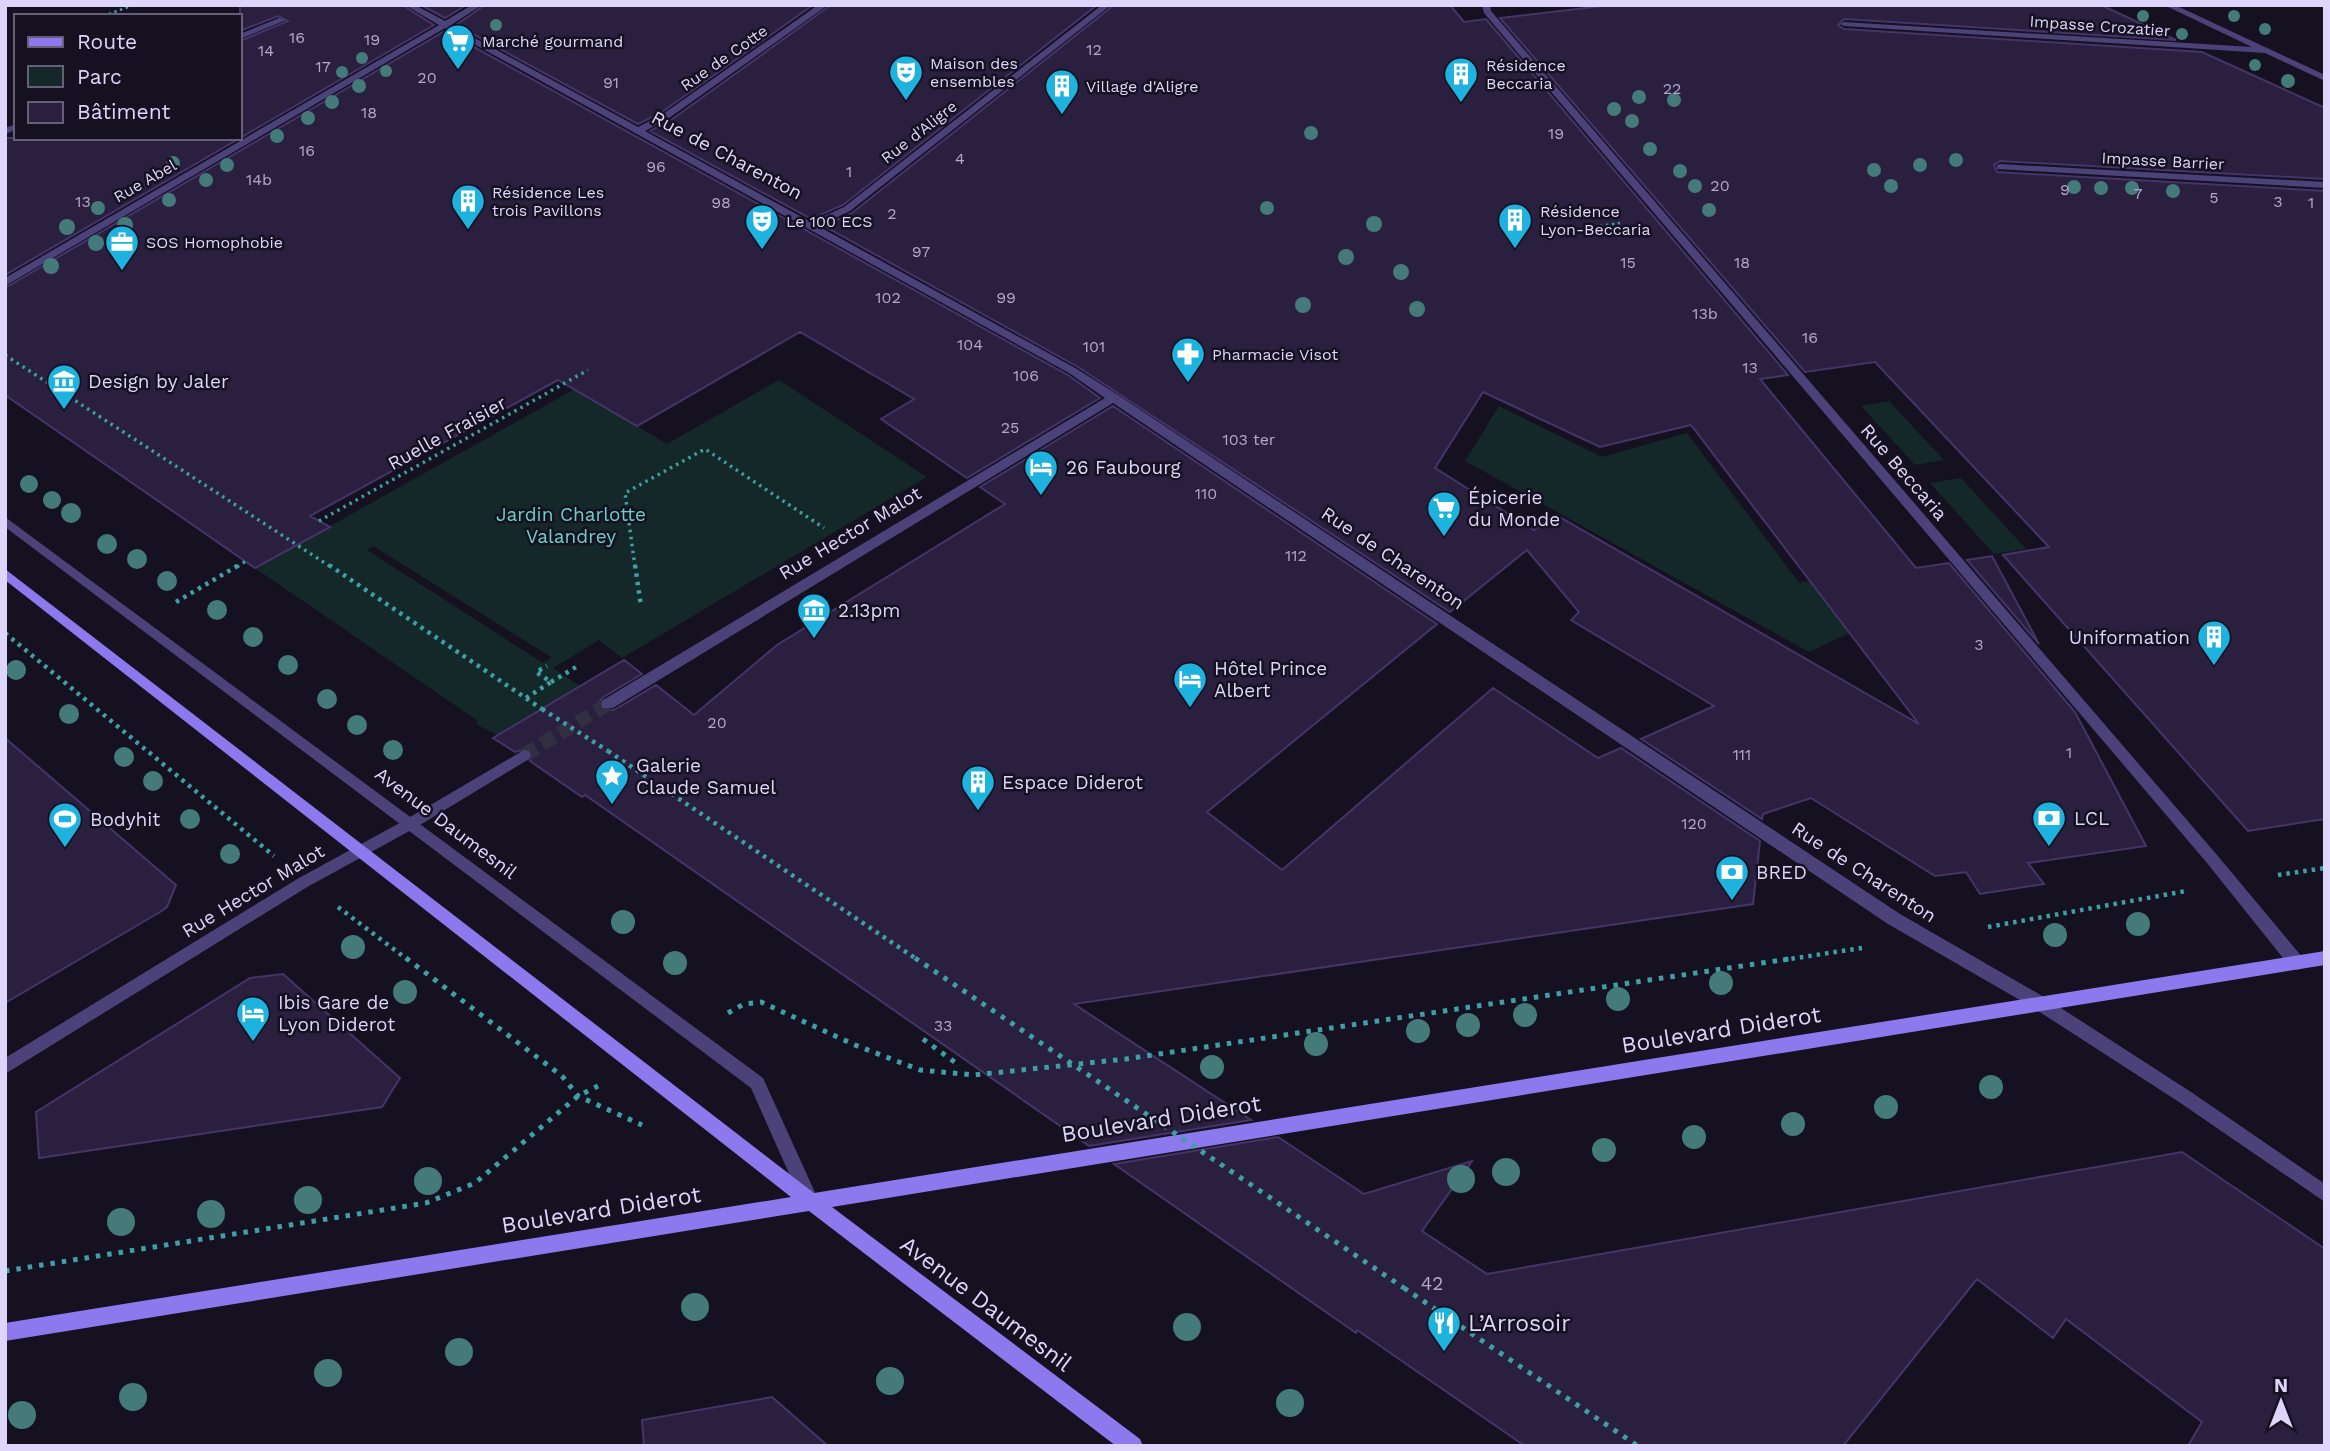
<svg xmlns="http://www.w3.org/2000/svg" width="2330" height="1451" font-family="'Work Sans',sans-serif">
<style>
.green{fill:#14282a;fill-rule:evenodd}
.building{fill:#2a1f3f;stroke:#453468;stroke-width:2;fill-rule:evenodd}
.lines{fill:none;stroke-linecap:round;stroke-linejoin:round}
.minor-tunnel{stroke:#332f42;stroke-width:14;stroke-dasharray:14 7;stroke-linecap:butt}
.path-far3{stroke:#3e9fa5;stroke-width:2.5;stroke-dasharray:2.5 3.5;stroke-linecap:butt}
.path-far2{stroke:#3e9fa5;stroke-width:3.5;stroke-dasharray:2.5 4.5;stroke-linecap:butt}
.path-far1{stroke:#3e9fa5;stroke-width:4.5;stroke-dasharray:3.5 5;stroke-linecap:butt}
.path{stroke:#3e9fa5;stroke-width:5;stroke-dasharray:4.5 7;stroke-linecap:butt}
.service{fill:#4b427a;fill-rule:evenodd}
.pedestrian{fill:#4b427a;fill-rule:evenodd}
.minor{fill:#4b427a;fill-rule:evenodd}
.secondary{fill:#8b79ed;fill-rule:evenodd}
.path-bridge-far1{stroke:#3e9fa5;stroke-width:4.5;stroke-dasharray:3.5 5;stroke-linecap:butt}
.path-bridge{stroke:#3e9fa5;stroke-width:5;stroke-dasharray:4.5 7;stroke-linecap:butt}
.tree{fill:#447a7a}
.labels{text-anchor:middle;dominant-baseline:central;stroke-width:5;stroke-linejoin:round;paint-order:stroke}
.far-street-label{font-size:16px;fill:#ded6fa;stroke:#151121}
.number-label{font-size:16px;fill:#b1a8cb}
.far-poi-label{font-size:16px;fill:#ded6fa;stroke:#151121;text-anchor:start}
.street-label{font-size:19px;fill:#ded6fa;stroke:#151121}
.poi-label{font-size:19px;fill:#ded6fa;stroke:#151121;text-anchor:start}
.park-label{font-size:19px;fill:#6bd0c3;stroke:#151121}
.near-number-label{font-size:19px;fill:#b1a8cb}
.near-street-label{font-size:23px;fill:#ded6fa;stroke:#151121}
.near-poi-label{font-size:23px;fill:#ded6fa;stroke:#151121;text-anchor:start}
</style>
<rect width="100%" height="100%" fill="#151121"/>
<path class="green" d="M 779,380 L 927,477 L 622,658 L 599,640 L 553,668 L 580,686 L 497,735 L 476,724 L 478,721 L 255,568 L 575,389 L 667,444 ZM 373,546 L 551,657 L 551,658 L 543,663 L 367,550 Z
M 1889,401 L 1944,460 L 1915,465 L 1861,406 Z
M 1499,406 L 1602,457 L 1687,433 L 1799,583 L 1907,560 L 1933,594 L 1809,652 L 1465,461 Z
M 1961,478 L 2026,549 L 1994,554 L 1930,483 Z"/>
<path class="building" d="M 240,5 L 402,5 L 434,25 L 240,138 L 240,41 L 288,21 L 278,16 L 240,31 Z
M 421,5 L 466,5 L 445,18 Z
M 485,5 L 813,5 L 662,112 L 638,124 L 456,25 Z
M 831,5 L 1097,5 L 843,205 L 811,219 L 650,131 L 671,120 Z
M 1114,5 L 1450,5 L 1464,22 L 1486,19 L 1788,375 L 1760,379 L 1916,568 L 1949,563 L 2075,712 L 2146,846 L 2028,863 L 2044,884 L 1980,894 L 1966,872 L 1935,876 L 1811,798 L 1763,814 L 1762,819 L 1641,739 L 1714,706 L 1571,620 L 1579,612 L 1527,550 L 1450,612 L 1078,367 L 824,226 L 852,213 ZM 1483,392 L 1600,447 L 1691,425 L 1919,724 L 1556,515 L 1534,530 L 1435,468 Z
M 1611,5 L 2101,5 L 2176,40 L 1844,19 L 1838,25 L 1844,29 L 2202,52 L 2325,108 L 2325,179 L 2000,161 L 1994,165 L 1997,172 L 2325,191 L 2325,819 L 2248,831 L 2003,555 L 2049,547 L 1875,362 L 1805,372 L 1500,18 Z
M 445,31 L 1068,375 L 1100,398 L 967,478 L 881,419 L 914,399 L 800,332 L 637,426 L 558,380 L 310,516 L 330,527 L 255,568 L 5,395 L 5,288 Z
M 5,138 L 240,138 L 5,275 Z
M 1113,406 L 1437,624 L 1207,812 L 1282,870 L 1493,688 L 1598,758 L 1621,748 L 1760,841 L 1753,904 L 1074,1004 L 1251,1120 L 1089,1146 L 585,795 L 582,797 L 530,761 L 533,754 L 530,748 L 515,752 L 493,738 L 624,660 L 642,674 L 602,698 L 599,703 L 601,709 L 614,710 L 656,685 L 694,715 L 777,645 L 1005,504 L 980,487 Z
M 1992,556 L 2039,644 L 1967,560 Z
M 5,738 L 176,885 L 167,907 L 160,912 L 5,1003 Z
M 283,974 L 400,1078 L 382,1107 L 39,1158 L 36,1112 L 250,978 Z
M 1278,1137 L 1364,1194 L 1472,1161 L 1422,1231 L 1487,1274 L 2182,1152 L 2325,1249 L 2325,1446 L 2188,1446 L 2202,1422 L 2066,1319 L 2053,1338 L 1977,1279 L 1843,1446 L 1525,1446 L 1357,1330 L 1356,1333 L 1114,1164 Z
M 772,1397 L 828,1446 L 644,1446 L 642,1420 Z"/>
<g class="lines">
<path class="minor-tunnel" d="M 524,755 L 608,704"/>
<path class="path-far3" d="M 103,16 L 134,5
M 1600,226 L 1620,223"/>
<path class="path-far2" d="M 5,355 L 331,567
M 319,521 L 588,370
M 237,567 L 246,561
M 635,567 L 625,493 L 705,449 L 824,528"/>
<path class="path-far1" d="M 329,565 L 542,709
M 635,565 L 641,606
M 176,602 L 239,565
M 5,633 L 274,856
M 551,682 L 576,667
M 526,698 L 551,682 L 536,672 L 547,666
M 608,751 L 918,960
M 2278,875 L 2325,868
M 338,907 L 408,960
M 1988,927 L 2186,891
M 1783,960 L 1862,948"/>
<path class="path" d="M 406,958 L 562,1076 L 578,1096 L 642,1125
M 915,958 L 1001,1016
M 728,1013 L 744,1004 L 761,1002 L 855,1045 L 920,1070 L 974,1075 L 1126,1059 L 1795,958
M 923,1039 L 960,1066
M 5,1271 L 426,1203 L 475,1183 L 578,1096 L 598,1086
M 1404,1288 L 1638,1446"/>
<path class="service" d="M 279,18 L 286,20 L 240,39 L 240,34 Z
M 16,124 L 16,130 L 5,134 L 5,128 Z
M 5,517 L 763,1078 L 818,1199 L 815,1205 L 809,1207 L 803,1205 L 751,1088 L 5,527 Z"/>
<path class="pedestrian" d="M 2000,164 L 2325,182 L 2325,188 L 1997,169 L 1997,165 Z"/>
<path class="minor" d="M 405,5 L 415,5 L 445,21 L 472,5 L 482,5 L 451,25 L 638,127 L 663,114 L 818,5 L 828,5 L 669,118 L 645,131 L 811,222 L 844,207 L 1102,5 L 1111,5 L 850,211 L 818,226 L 1077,369 L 1118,395 L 1900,914 L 2044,997 L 2191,1092 L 2325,1184 L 2325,1202 L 2179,1102 L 2032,1007 L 1888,924 L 1113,403 L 613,708 L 603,708 L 601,704 L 603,700 L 1105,398 L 1069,373 L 445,28 L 5,286 L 5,278 L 439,25 Z
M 1482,5 L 1490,5 L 1491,11 L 2217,855 L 2303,958 L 2305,963 L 2303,968 L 2297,970 L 2291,968 L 2207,863 L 1484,13 Z
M 2164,5 L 2175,5 L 2325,75 L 2325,81 L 2265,53 L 1844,26 L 1840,24 L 1844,22 L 2252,47 Z
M 524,750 L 529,751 L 531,755 L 529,759 L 415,828 L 309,886 L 5,1074 L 5,1058 L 299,878 L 405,820 Z"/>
<path class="secondary" d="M 5,569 L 814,1193 L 2325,951 L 2325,965 L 832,1207 L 1140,1439 L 1143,1446 L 1116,1446 L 809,1211 L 5,1341 L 5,1323 L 791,1197 L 5,580 Z"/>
<path class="path-bridge-far1" d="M 542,709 L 608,751"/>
<path class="path-bridge" d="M 1001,1016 L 1404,1288"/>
</g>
<g class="tree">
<circle cx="2143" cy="16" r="6"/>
<circle cx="2234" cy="16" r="6"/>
<circle cx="496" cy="25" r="6"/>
<circle cx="2265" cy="29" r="6"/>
<circle cx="2182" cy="34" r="6"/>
<circle cx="362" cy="58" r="6"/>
<circle cx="2255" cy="65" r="6"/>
<circle cx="386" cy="71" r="6"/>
<circle cx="342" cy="72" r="6"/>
<circle cx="2288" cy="81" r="7"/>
<circle cx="359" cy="86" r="7"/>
<circle cx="1639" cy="97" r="7"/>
<circle cx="1674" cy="100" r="7"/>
<circle cx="332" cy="102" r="7"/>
<circle cx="1614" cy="109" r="7"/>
<circle cx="308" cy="118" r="7"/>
<circle cx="1632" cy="121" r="7"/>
<circle cx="1311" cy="133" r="7"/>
<circle cx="277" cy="136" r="7"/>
<circle cx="1650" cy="149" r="7"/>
<circle cx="1956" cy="160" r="7"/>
<circle cx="173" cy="163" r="7"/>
<circle cx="227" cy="165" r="7"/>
<circle cx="1920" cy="165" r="7"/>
<circle cx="1874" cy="170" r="7"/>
<circle cx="1680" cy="171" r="7"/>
<circle cx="206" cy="180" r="7"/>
<circle cx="1695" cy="186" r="7"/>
<circle cx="1891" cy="186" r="7"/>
<circle cx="2074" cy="187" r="7"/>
<circle cx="2101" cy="188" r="7"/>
<circle cx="2132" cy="188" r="7"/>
<circle cx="2173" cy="191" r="7"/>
<circle cx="169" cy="200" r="7"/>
<circle cx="98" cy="208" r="7"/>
<circle cx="1267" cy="208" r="7"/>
<circle cx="1709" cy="210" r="7"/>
<circle cx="1374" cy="224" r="8"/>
<circle cx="125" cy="225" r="8"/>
<circle cx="67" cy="227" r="8"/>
<circle cx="96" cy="243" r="8"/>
<circle cx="1346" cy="257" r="8"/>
<circle cx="51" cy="266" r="8"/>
<circle cx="1401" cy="272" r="8"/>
<circle cx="1303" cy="305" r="8"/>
<circle cx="1417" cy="309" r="8"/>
<circle cx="29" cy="484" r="9"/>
<circle cx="52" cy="500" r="9"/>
<circle cx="71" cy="513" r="10"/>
<circle cx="107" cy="544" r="10"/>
<circle cx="137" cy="559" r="10"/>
<circle cx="167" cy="581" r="10"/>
<circle cx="217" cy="610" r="10"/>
<circle cx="253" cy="637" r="10"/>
<circle cx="288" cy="665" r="10"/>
<circle cx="16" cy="670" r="10"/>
<circle cx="327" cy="699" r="10"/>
<circle cx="69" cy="714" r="10"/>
<circle cx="357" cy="725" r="10"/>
<circle cx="393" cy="750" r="10"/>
<circle cx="124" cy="757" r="10"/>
<circle cx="153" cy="781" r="10"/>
<circle cx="190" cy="819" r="10"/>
<circle cx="230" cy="854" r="10"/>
<circle cx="623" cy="922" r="12"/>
<circle cx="2138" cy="924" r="12"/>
<circle cx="2055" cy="935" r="12"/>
<circle cx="353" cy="947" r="12"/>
<circle cx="675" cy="963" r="12"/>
<circle cx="1721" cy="983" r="12"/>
<circle cx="405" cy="992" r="12"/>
<circle cx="1618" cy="999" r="12"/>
<circle cx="1525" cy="1015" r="12"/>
<circle cx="1468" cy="1025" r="12"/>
<circle cx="1418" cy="1031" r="12"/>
<circle cx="1316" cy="1044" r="12"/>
<circle cx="1212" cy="1067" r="12"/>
<circle cx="1991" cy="1087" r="12"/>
<circle cx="1886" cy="1107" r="12"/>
<circle cx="1793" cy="1124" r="12"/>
<circle cx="1694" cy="1137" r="12"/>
<circle cx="1604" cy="1150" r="12"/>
<circle cx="1506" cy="1172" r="14"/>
<circle cx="1461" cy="1179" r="14"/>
<circle cx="428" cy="1181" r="14"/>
<circle cx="308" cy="1200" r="14"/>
<circle cx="211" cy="1214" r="14"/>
<circle cx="121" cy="1222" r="14"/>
<circle cx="695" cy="1307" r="14"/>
<circle cx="1187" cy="1327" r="14"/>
<circle cx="459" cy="1352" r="14"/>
<circle cx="328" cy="1373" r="14"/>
<circle cx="890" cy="1381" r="14"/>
<circle cx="133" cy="1397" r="14"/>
<circle cx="1290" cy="1403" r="14"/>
<circle cx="22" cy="1415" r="14"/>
</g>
<defs>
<g id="supermarket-pin" transform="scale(1.75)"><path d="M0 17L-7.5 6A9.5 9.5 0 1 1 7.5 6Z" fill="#1eb3de" stroke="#151121"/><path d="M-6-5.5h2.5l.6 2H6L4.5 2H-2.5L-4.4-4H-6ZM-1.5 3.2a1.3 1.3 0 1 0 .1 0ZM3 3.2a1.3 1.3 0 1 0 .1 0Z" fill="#fff"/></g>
<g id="theatre-pin" transform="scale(1.75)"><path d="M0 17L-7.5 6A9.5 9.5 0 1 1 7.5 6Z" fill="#1eb3de" stroke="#151121"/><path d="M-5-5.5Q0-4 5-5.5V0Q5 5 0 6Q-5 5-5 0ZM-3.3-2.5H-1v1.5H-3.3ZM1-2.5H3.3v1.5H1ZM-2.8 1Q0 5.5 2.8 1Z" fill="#fff"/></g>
<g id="building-pin" transform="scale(1.75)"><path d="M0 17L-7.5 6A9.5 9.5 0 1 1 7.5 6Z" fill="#1eb3de" stroke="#151121"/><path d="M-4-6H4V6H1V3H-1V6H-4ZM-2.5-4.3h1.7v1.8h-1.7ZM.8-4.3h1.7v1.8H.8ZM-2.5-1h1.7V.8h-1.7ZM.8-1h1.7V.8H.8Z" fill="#fff"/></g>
<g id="office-pin" transform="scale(1.75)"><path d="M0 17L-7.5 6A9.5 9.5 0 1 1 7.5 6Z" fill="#1eb3de" stroke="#151121"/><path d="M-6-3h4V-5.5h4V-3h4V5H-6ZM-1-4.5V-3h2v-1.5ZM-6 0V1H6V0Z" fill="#fff"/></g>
<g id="pharmacy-pin" transform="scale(1.75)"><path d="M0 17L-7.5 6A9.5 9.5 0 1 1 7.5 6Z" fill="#1eb3de" stroke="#151121"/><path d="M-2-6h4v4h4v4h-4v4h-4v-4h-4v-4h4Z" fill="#fff"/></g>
<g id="museum-pin" transform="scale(1.75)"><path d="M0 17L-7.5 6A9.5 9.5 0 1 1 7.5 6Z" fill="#1eb3de" stroke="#151121"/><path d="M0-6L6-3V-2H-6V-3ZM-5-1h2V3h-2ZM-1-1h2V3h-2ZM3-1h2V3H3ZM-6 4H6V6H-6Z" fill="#fff"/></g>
<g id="hotel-pin" transform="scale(1.75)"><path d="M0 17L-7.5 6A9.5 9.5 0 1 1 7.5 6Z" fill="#1eb3de" stroke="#151121"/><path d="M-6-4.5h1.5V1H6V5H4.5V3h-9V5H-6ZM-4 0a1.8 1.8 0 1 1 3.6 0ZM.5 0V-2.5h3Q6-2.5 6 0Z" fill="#fff"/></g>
<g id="sight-pin" transform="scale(1.75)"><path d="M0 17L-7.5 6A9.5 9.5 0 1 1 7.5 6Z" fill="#1eb3de" stroke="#151121"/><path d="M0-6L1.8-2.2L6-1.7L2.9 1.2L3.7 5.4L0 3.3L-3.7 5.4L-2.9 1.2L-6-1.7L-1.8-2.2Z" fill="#fff"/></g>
<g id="bank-pin" transform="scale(1.75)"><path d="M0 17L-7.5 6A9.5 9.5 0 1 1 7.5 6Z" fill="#1eb3de" stroke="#151121"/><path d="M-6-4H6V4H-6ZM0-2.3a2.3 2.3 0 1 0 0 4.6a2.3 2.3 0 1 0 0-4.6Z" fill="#fff"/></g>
<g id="stadium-pin" transform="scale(1.75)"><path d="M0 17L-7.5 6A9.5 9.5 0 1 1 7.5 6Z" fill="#1eb3de" stroke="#151121"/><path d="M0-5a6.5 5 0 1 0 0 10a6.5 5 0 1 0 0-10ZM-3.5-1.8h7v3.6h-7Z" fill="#fff"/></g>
<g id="restaurant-pin" transform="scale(1.75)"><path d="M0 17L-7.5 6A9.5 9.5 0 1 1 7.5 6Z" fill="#1eb3de" stroke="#151121"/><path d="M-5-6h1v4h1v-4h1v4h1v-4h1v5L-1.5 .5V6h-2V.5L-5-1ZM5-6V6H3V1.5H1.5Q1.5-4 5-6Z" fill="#fff"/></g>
</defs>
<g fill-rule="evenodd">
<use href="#supermarket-pin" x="458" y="41"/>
<use href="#theatre-pin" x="906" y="72"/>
<use href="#building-pin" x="1461" y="74"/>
<use href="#building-pin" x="1062" y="86"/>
<use href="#building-pin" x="468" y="201"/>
<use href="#building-pin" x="1515" y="220"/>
<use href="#theatre-pin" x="762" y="221"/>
<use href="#office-pin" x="122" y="242"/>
<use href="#pharmacy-pin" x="1188" y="354"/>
<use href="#museum-pin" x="64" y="381"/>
<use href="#hotel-pin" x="1041" y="467"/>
<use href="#supermarket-pin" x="1444" y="508"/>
<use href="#museum-pin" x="814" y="610"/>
<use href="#building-pin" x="2214" y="637"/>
<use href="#hotel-pin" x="1190" y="679"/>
<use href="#sight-pin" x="612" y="776"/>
<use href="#building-pin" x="978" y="782"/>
<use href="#bank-pin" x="2049" y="818"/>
<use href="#stadium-pin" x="65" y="819"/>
<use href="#bank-pin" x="1732" y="872"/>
<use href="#hotel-pin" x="253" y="1013"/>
<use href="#restaurant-pin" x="1444" y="1323"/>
</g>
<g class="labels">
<g class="far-street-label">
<text transform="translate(2100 26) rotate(4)">Impasse Crozatier</text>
<text transform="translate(724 58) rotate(-35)">Rue de Cotte</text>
<text transform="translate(919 132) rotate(-38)">Rue d'Aligre</text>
<text transform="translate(2163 161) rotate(3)">Impasse Barrier</text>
<text transform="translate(145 181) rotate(-30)">Rue Abel</text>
</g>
<g class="number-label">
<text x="297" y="37">16</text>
<text x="372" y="39">19</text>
<text x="1094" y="49">12</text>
<text x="266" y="50">14</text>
<text x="323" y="66">17</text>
<text x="427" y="77">20</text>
<text x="611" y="82">91</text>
<text x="1672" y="88">22</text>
<text x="369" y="112">18</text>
<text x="1556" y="133">19</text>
<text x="307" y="150">16</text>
<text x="960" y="158">4</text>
<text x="656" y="166">96</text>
<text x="849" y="171">1</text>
<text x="259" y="179">14b</text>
<text x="1720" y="185">20</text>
<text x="2065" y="189">9</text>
<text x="2138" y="193">7</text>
<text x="2214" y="197">5</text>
<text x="83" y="201">13</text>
<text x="2278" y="201">3</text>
<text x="721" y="202">98</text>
<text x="2311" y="202">1</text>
<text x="892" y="213">2</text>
<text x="921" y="251">97</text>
<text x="1628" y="262">15</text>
<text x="1742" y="262">18</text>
<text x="888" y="297">102</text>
<text x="1006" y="297">99</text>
<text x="1705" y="313">13b</text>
<text x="1810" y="337">16</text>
<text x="970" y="344">104</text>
<text x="1094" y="346">101</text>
<text x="1750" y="367">13</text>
<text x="1026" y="375">106</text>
<text x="1010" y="427">25</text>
<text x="1249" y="439">103 ter</text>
<text x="1206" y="493">110</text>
<text x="1296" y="555">112</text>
<text x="1979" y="644">3</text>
<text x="717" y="722">20</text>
<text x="2069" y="752">1</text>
<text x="1742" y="754">111</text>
<text x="1694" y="823">120</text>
<text x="943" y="1025">33</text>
</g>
<g class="far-poi-label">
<text x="482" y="41">Marché gourmand</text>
<text x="930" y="63">Maison des<tspan x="930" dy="18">ensembles</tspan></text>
<text x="1486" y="65">Résidence<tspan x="1486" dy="18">Beccaria</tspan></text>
<text x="1086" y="86">Village d'Aligre</text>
<text x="492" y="192">Résidence Les<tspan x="492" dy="18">trois Pavillons</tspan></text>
<text x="1540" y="211">Résidence<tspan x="1540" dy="18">Lyon-Beccaria</tspan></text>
<text x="786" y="221">Le 100 ECS</text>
<text x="146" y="242">SOS Homophobie</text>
<text x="1212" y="354">Pharmacie Visot</text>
</g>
<g class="street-label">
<text transform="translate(727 155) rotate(28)">Rue de Charenton</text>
<text transform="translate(447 433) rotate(-29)">Ruelle Fraisier</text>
<text transform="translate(1904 472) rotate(49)">Rue Beccaria</text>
<text transform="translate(850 533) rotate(-31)">Rue Hector Malot</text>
<text transform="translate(1393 558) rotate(34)">Rue de Charenton</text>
<text transform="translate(446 823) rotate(37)">Avenue Daumesnil</text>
<text transform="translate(1864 872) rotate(33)">Rue de Charenton</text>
<text transform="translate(253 891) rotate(-31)">Rue Hector Malot</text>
</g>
<g class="poi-label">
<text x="88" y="381">Design by Jaler</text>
<text x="1066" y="467">26 Faubourg</text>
<text x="1468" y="497">Épicerie<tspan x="1468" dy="22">du Monde</tspan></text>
<text x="838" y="610">2.13pm</text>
<text x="2190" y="637" text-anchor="end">Uniformation</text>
<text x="1214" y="668">Hôtel Prince<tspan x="1214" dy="22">Albert</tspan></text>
<text x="636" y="765">Galerie<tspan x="636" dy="22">Claude Samuel</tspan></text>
<text x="1002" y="782">Espace Diderot</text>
<text x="2074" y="818">LCL</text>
<text x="90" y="819">Bodyhit</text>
<text x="1756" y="872">BRED</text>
<text x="278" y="1002">Ibis Gare de<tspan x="278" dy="22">Lyon Diderot</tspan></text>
</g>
<g class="park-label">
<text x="571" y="514">Jardin Charlotte<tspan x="571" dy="22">Valandrey</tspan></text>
</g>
<g class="near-number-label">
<text x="1432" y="1283">42</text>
</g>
<g class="near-street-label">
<text transform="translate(1721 1030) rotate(-9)">Boulevard Diderot</text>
<text transform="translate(1161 1119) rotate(-9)">Boulevard Diderot</text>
<text transform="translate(601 1210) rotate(-9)">Boulevard Diderot</text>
<text transform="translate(986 1304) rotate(37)">Avenue Daumesnil</text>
</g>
<g class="near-poi-label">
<text x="1468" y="1323">L’Arrosoir</text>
</g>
</g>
<rect width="2330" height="1451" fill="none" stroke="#ded6fa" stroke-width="14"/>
<rect x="14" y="14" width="228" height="126" fill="#151121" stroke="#656078" stroke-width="2"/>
<rect x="28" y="37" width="35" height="10" fill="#8b79ed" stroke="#656078" stroke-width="2"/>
<text x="77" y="49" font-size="21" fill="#ded6fa">Route</text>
<rect x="28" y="66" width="35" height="21" fill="#14282a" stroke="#656078" stroke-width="2"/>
<text x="77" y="84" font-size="21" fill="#ded6fa">Parc</text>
<rect x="28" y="102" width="35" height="21" fill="#2a1f3f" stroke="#656078" stroke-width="2"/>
<text x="77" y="119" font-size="21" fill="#ded6fa">Bâtiment</text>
<g transform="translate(2281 1402)" stroke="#151121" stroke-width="5" paint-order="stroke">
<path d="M0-5L12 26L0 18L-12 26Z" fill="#ded6fa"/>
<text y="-10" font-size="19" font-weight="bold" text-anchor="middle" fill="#ded6fa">N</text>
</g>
</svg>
